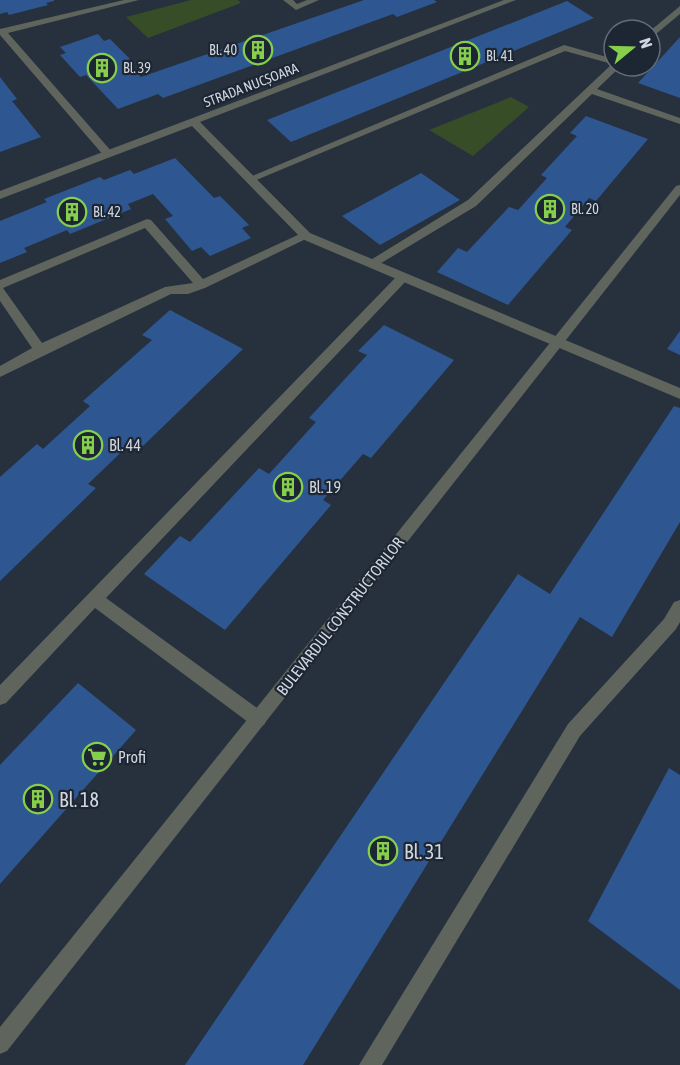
<svg xmlns="http://www.w3.org/2000/svg" width="680" height="1065" font-family="'Asap Condensed',sans-serif">
<style>
.green{fill:#364d27}
.building{fill:#2e5791}
.lines{fill:none;stroke-linecap:round;stroke-linejoin:round}
.service{fill:#5f645d;fill-rule:evenodd}
.minor{fill:#5f645d;fill-rule:evenodd}
.tertiary{fill:#5f645d;fill-rule:evenodd}
.labels{text-anchor:middle;dominant-baseline:central;stroke-width:4.5;stroke-linejoin:round;paint-order:stroke}
.far-poi-label{font-size:14px;fill:#d1d7e0;stroke:#1d2633;text-anchor:start}
.far-street-label{font-size:14px;fill:#d1d7e0;stroke:#1d2633}
.poi-label{font-size:16px;fill:#d1d7e0;stroke:#1d2633;text-anchor:start}
.street-label{font-size:16px;fill:#d1d7e0;stroke:#1d2633}
.near-poi-label{font-size:20px;fill:#d1d7e0;stroke:#1d2633;text-anchor:start}
</style>
<rect width="100%" height="100%" fill="#27303d"/>
<path class="green" d="M 191,0 L 238,0 L 241,3 L 148,38 L 126,17 Z
M 511,97 L 529,107 L 473,156 L 429,130 Z"/>
<path class="building" d="M 0,0 L 54,0 L 54,1 L 46,3 L 48,5 L 9,15 L 7,12 L 0,14 Z
M 364,0 L 434,0 L 437,2 L 397,17 L 393,14 L 163,98 L 158,94 L 118,109 L 86,75 L 80,77 L 60,55 L 66,53 L 60,47 L 98,34 L 104,41 L 110,39 L 130,59 L 125,61 L 141,77 Z
M 567,1 L 594,18 L 291,142 L 267,120 Z
M 680,37 L 680,98 L 638,83 Z
M 0,77 L 17,99 L 12,101 L 41,137 L 0,152 Z
M 586,116 L 648,139 L 596,201 L 589,198 L 565,227 L 572,230 L 508,305 L 437,272 L 458,248 L 467,252 L 509,207 L 518,210 L 547,178 L 541,175 L 577,136 L 570,133 Z
M 175,158 L 214,198 L 220,196 L 249,225 L 242,228 L 251,238 L 210,256 L 201,247 L 192,251 L 165,219 L 173,216 L 153,194 L 128,204 L 131,209 L 70,234 L 67,230 L 24,248 L 27,252 L 0,263 L 0,221 L 47,202 L 44,199 L 100,177 L 104,180 L 130,170 L 134,174 Z
M 421,173 L 460,200 L 380,245 L 342,216 Z
M 170,310 L 243,349 L 143,446 L 134,440 L 88,484 L 96,488 L 0,581 L 0,477 L 37,444 L 43,449 L 90,406 L 83,401 L 152,340 L 142,335 Z
M 384,325 L 454,360 L 371,458 L 363,454 L 323,500 L 331,505 L 225,630 L 144,574 L 180,536 L 190,542 L 259,468 L 269,474 L 316,422 L 309,418 L 367,355 L 358,351 Z
M 680,331 L 680,355 L 667,349 Z
M 674,406 L 680,408 L 680,522 L 612,637 L 580,617 L 303,1065 L 185,1065 L 518,574 L 550,594 Z
M 78,683 L 136,730 L 0,884 L 0,765 Z
M 669,768 L 680,775 L 680,990 L 588,921 Z"/>
<g class="lines">
<path class="service" d="M 124,0 L 139,0 L 8,33 L 112,152 L 112,156 L 104,156 L 0,35 L 0,29 Z
M 283,0 L 293,0 L 297,4 L 307,0 L 319,0 L 296,10 Z
M 680,6 L 680,14 L 650,39 L 650,31 Z
M 564,45 L 614,59 L 614,66 L 621,66 L 597,89 L 680,118 L 680,124 L 592,94 L 476,206 L 373,268 L 369,267 L 369,261 L 468,200 L 612,64 L 565,51 L 254,181 L 246,181 L 245,179 Z
M 147,219 L 151,220 L 203,279 L 302,233 L 306,232 L 312,236 L 205,288 L 188,294 L 171,294 L 0,377 L 0,366 L 32,348 L 0,301 L 0,280 ZM 145,228 L 193,283 L 165,287 L 42,343 L 3,288 Z
M 403,273 L 409,277 L 407,280 L 106,598 L 264,713 L 267,719 L 264,725 L 258,727 L 252,725 L 95,608 L 6,703 L 0,705 L 0,685 L 399,274 Z
M 680,600 L 680,622 L 676,629 L 580,736 L 382,1065 L 359,1065 L 568,724 L 664,619 L 674,602 Z"/>
<path class="minor" d="M 504,0 L 516,0 L 200,122 L 310,233 L 680,388 L 680,399 L 302,239 L 192,126 L 0,199 L 0,191 Z"/>
<path class="tertiary" d="M 680,185 L 680,195 L 7,1051 L 0,1054 L 0,1027 L 676,186 Z"/>
</g>
<defs>
<g id="building-ring" transform="scale(1.5)"><circle r="9.5" fill="#1d2633" stroke="#85cf4d" stroke-width="1.5"/><path d="M-4-6H4V6H1V3H-1V6H-4ZM-2.5-4.3h1.7v1.8h-1.7ZM.8-4.3h1.7v1.8H.8ZM-2.5-1h1.7V.8h-1.7ZM.8-1h1.7V.8H.8Z" fill="#85cf4d"/></g>
<g id="supermarket-ring" transform="scale(1.5)"><circle r="9.5" fill="#1d2633" stroke="#85cf4d" stroke-width="1.5"/><path d="M-6-5.5h2.5l.6 2H6L4.5 2H-2.5L-4.4-4H-6ZM-1.5 3.2a1.3 1.3 0 1 0 .1 0ZM3 3.2a1.3 1.3 0 1 0 .1 0Z" fill="#85cf4d"/></g>
</defs>
<g fill-rule="evenodd">
<use href="#building-ring" x="258" y="50"/>
<use href="#building-ring" x="465" y="56"/>
<use href="#building-ring" x="102" y="68"/>
<use href="#building-ring" x="550" y="209"/>
<use href="#building-ring" x="72" y="212"/>
<use href="#building-ring" x="88" y="445"/>
<use href="#building-ring" x="288" y="487"/>
<use href="#supermarket-ring" x="97" y="757"/>
<use href="#building-ring" x="38" y="799"/>
<use href="#building-ring" x="383" y="851"/>
</g>
<g class="labels">
<g class="far-poi-label">
<text x="237" y="50" text-anchor="end">Bl. 40</text>
<text x="486" y="56">Bl. 41</text>
<text x="123" y="68">Bl. 39</text>
<text x="571" y="209">Bl. 20</text>
<text x="93" y="212">Bl. 42</text>
</g>
<g class="far-street-label">
<text transform="translate(251 85) rotate(-21)">STRADA NUCȘOARA</text>
</g>
<g class="poi-label">
<text x="109" y="445">Bl. 44</text>
<text x="309" y="487">Bl. 19</text>
<text x="118" y="757">Profi</text>
</g>
<g class="street-label">
<text transform="translate(340 616) rotate(-52)">BULEVARDUL CONSTRUCTORILOR</text>
</g>
<g class="near-poi-label">
<text x="59" y="799">Bl. 18</text>
<text x="404" y="851">Bl. 31</text>
</g>
</g>
<g transform="translate(632 48) rotate(71)"><circle r="28" fill="#1d2633" stroke="#656d78" stroke-width="1.5"/>
<path d="M0-4.5L10 22L0 15L-10 22Z" fill="#85cf4d"/>
<text y="-9" font-size="16" font-weight="bold" text-anchor="middle" fill="#d1d7e0">N</text>
</g>
</svg>
